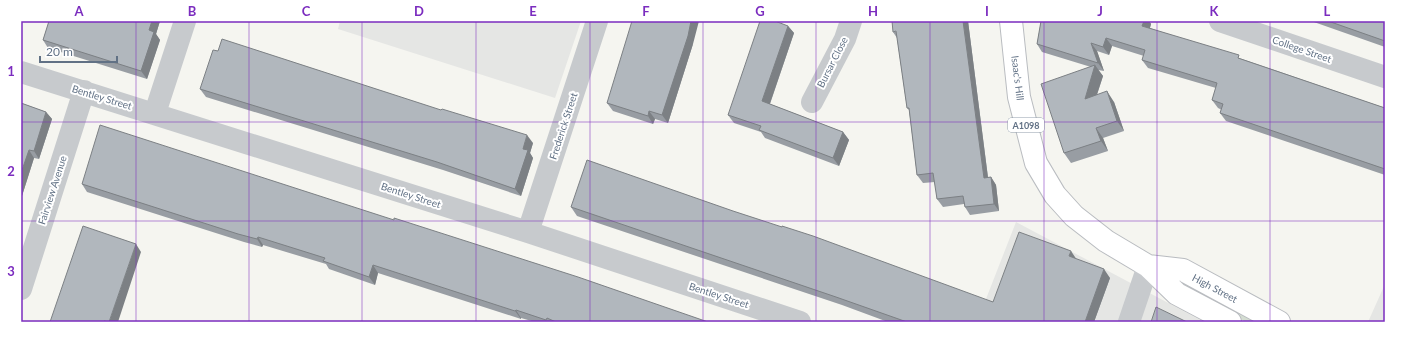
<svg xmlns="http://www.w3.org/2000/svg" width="1406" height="343" font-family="Lato,sans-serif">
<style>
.built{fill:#e5e6e4}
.green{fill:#d4ddd1}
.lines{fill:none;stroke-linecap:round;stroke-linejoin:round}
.major-casing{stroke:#b9bcc0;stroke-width:24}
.minor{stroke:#c7cacd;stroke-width:22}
.major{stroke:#fff;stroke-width:22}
.wall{fill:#989da3}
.shaded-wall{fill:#7c8084}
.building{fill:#b1b7bd;stroke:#7c8084}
.grid{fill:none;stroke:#7b2cbf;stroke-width:1;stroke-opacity:0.55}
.labels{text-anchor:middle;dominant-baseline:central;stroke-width:4;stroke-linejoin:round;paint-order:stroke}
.shield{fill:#fff;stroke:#909caa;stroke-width:1}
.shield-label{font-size:9px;font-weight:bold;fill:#617185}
.street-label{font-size:10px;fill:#617185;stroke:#fff}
.neatline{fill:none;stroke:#7b2cbf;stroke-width:1.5}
.grid-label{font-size:13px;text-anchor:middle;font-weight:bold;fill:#7b2cbf}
</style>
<rect width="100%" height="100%" fill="#f5f5f0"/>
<path class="built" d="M 340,21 L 581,21 L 555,98 L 338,29 Z
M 1016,222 L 1204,322 L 977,322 Z
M 1385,284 L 1385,322 L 1368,322 Z"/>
<path class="green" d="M 1181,280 L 1222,301 L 1220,306 L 1181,287 L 1180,282 Z
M 1228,304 L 1264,322 L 1246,322 L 1226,311 L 1225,309 Z"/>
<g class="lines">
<g class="major-casing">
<path id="major" d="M 1011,21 L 1019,97 L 1036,163 L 1055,195 L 1074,216 L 1106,241 L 1148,266 L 1177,294 L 1230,322
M 1148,266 L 1183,270 L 1279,322"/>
</g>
<path class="minor" d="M 1220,21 L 1385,77
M 21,72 L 528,232 L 800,322
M 812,102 L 845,39 L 851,21
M 155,113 L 185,21
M 528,232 L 597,21
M 21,289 L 84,91
M 1129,322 L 1148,266"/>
<use href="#major" class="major"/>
</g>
<path class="wall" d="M 49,21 L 160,21 L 156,34 L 160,40 L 147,79 L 48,48 L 43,40 Z
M 968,21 L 988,177 L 991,177 L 996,185 L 999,211 L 970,215 L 965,207 L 964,204 L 943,207 L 937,199 L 935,182 L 923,183 L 917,175 L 909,110 L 907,108 L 897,38 L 893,32 Z
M 1041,21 L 1149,21 L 1151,24 L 1150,28 L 1242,59 L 1385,108 L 1385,175 L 1226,121 L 1220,113 L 1222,110 L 1218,108 L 1212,100 L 1216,88 L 1148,68 L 1142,60 L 1144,56 L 1112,46 L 1109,55 L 1097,51 L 1104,71 L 1098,70 L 1103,76 L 1097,95 L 1114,102 L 1124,131 L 1103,138 L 1108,151 L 1071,163 L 1064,153 L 1091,67 L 1042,52 L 1037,44 Z
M 1311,21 L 1385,21 L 1385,47 Z
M 788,26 L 794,33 L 770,104 L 843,132 L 849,140 L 839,166 L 765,138 L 761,132 L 734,123 L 728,115 Z
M 693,44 L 668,123 L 655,119 L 653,124 L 613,111 L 607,103 Z
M 200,89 L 533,143 L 530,153 L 533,158 L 521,196 L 443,170 L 206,97 Z
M 21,103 L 46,112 L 52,119 L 39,159 L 34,158 L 21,199 Z
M 82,184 L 708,322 L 535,322 L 521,318 L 521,319 L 378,273 L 375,285 L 329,269 L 326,264 L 263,245 L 262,247 L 244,242 L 87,192 Z
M 571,207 L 993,302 L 1077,259 L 1110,278 L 1094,322 L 888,322 L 842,305 L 577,216 Z"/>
<path class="shaded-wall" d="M 152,21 L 160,21 L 156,34 L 160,40 L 147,79 L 141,71 L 149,30 Z
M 691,21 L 699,21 L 693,44 L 668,123 L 662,115 Z
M 963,21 L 968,21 L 989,186 L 984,178 Z
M 1144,21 L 1149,21 L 1151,24 L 1148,34 L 1142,26 Z
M 788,26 L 794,33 L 768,109 L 762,101 Z
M 1106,38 L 1112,46 L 1109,55 L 1103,47 Z
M 1091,43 L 1097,51 L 1104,71 L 1098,63 Z
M 1095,65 L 1103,76 L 1092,109 L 1085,99 Z
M 1107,91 L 1114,102 L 1124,131 L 1117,121 Z
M 649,111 L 655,119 L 653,124 L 648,116 Z
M 46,112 L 52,119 L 39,159 L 34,151 Z
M 1096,128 L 1103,138 L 1108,151 L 1101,141 Z
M 843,132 L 849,140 L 839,166 L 833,158 Z
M 527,135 L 533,143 L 530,153 L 533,158 L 521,196 L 515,189 L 523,149 Z
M 29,150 L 34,158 L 21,199 L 21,173 Z
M 991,177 L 996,185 L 999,211 L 994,204 Z
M 258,237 L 263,245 L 262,247 L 257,239 Z
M 136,244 L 141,252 L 118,322 L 109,322 Z
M 1071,251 L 1077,260 L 1069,256 Z
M 373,265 L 378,273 L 375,285 L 369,277 Z
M 1104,269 L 1110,278 L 1094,322 L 1085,322 Z
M 516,310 L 521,318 L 521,319 L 515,311 Z"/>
<path class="building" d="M 49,21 L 152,21 L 149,30 L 154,32 L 141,71 L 43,40 Z
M 632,21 L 691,21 L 688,36 L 662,115 L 649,111 L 648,116 L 607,103 Z
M 760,21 L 775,21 L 788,26 L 762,101 L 843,132 L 833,158 L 759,130 L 761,126 L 728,115 Z
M 892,21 L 963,21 L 984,178 L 991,177 L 994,204 L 965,207 L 963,196 L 937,199 L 933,173 L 917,175 L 909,108 L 907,108 L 896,31 L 893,32 Z
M 1041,21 L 1144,21 L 1142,26 L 1239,55 L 1238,58 L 1385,108 L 1385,169 L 1220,113 L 1223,104 L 1212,100 L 1217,83 L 1142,60 L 1145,50 L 1106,38 L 1103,47 L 1091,43 L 1098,63 L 1037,44 Z
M 1328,21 L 1385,21 L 1385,41 Z
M 222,39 L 441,110 L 442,109 L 527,135 L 523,149 L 528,150 L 515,189 L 437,162 L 200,89 L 213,50 L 218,51 Z
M 1095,65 L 1085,99 L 1107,91 L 1117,121 L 1096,128 L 1101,141 L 1064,153 L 1041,84 Z
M 21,103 L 46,112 L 34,151 L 29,150 L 21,173 Z
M 100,125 L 394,220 L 394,218 L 578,277 L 708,322 L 556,322 L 547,318 L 546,320 L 516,310 L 515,311 L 373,265 L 369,277 L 323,261 L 325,258 L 258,237 L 257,239 L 238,234 L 82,184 Z
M 587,160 L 733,211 L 782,227 L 782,226 L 813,236 L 993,302 L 1019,232 L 1071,251 L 1069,256 L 1104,269 L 1085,322 L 907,322 L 836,297 L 571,207 Z
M 83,226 L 136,244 L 109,322 L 104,321 L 103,322 L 50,322 Z
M 1156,307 L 1187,322 L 1151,322 Z"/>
<path class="grid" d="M 136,21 L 136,322M 249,21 L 249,322M 362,21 L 362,322M 476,21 L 476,322M 590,21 L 590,322M 703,21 L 703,322M 816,21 L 816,322M 930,21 L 930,322M 1044,21 L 1044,322M 1157,21 L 1157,322M 1270,21 L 1270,322M 21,122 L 1385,122M 21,221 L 1385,221"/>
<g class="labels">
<rect class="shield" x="1008" y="118" width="36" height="14" rx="3"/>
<g class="shield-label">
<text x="1026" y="125">A1098</text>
</g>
<g class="street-label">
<text transform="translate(1302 49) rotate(19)">College Street</text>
<text transform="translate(832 62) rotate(-63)">Bursar Close</text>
<text transform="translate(1018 78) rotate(83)">Isaac's Hill</text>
<text transform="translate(102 97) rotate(17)">Bentley Street</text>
<text transform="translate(563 126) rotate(-72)">Frederick Street</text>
<text transform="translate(52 190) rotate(-72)">Fairview Avenue</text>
<text transform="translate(411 195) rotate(18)">Bentley Street</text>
<text transform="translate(1215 288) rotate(28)">High Street</text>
<text transform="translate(719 295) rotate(18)">Bentley Street</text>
</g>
</g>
<rect width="1406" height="343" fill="none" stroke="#ffffff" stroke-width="44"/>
<path d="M40 56v6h77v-6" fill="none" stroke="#617185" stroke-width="2"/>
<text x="46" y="56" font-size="12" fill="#617185" stroke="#ffffff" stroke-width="3" paint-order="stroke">20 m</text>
<rect x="22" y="22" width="1362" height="299" class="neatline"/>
<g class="grid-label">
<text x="79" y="16">A</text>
<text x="192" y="16">B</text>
<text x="306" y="16">C</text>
<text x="419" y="16">D</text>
<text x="533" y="16">E</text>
<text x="646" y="16">F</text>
<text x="760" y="16">G</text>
<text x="873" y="16">H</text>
<text x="987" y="16">I</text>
<text x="1100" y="16">J</text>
<text x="1214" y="16">K</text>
<text x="1327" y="16">L</text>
<text x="11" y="76">1</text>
<text x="11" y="176">2</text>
<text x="11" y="276">3</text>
</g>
</svg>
